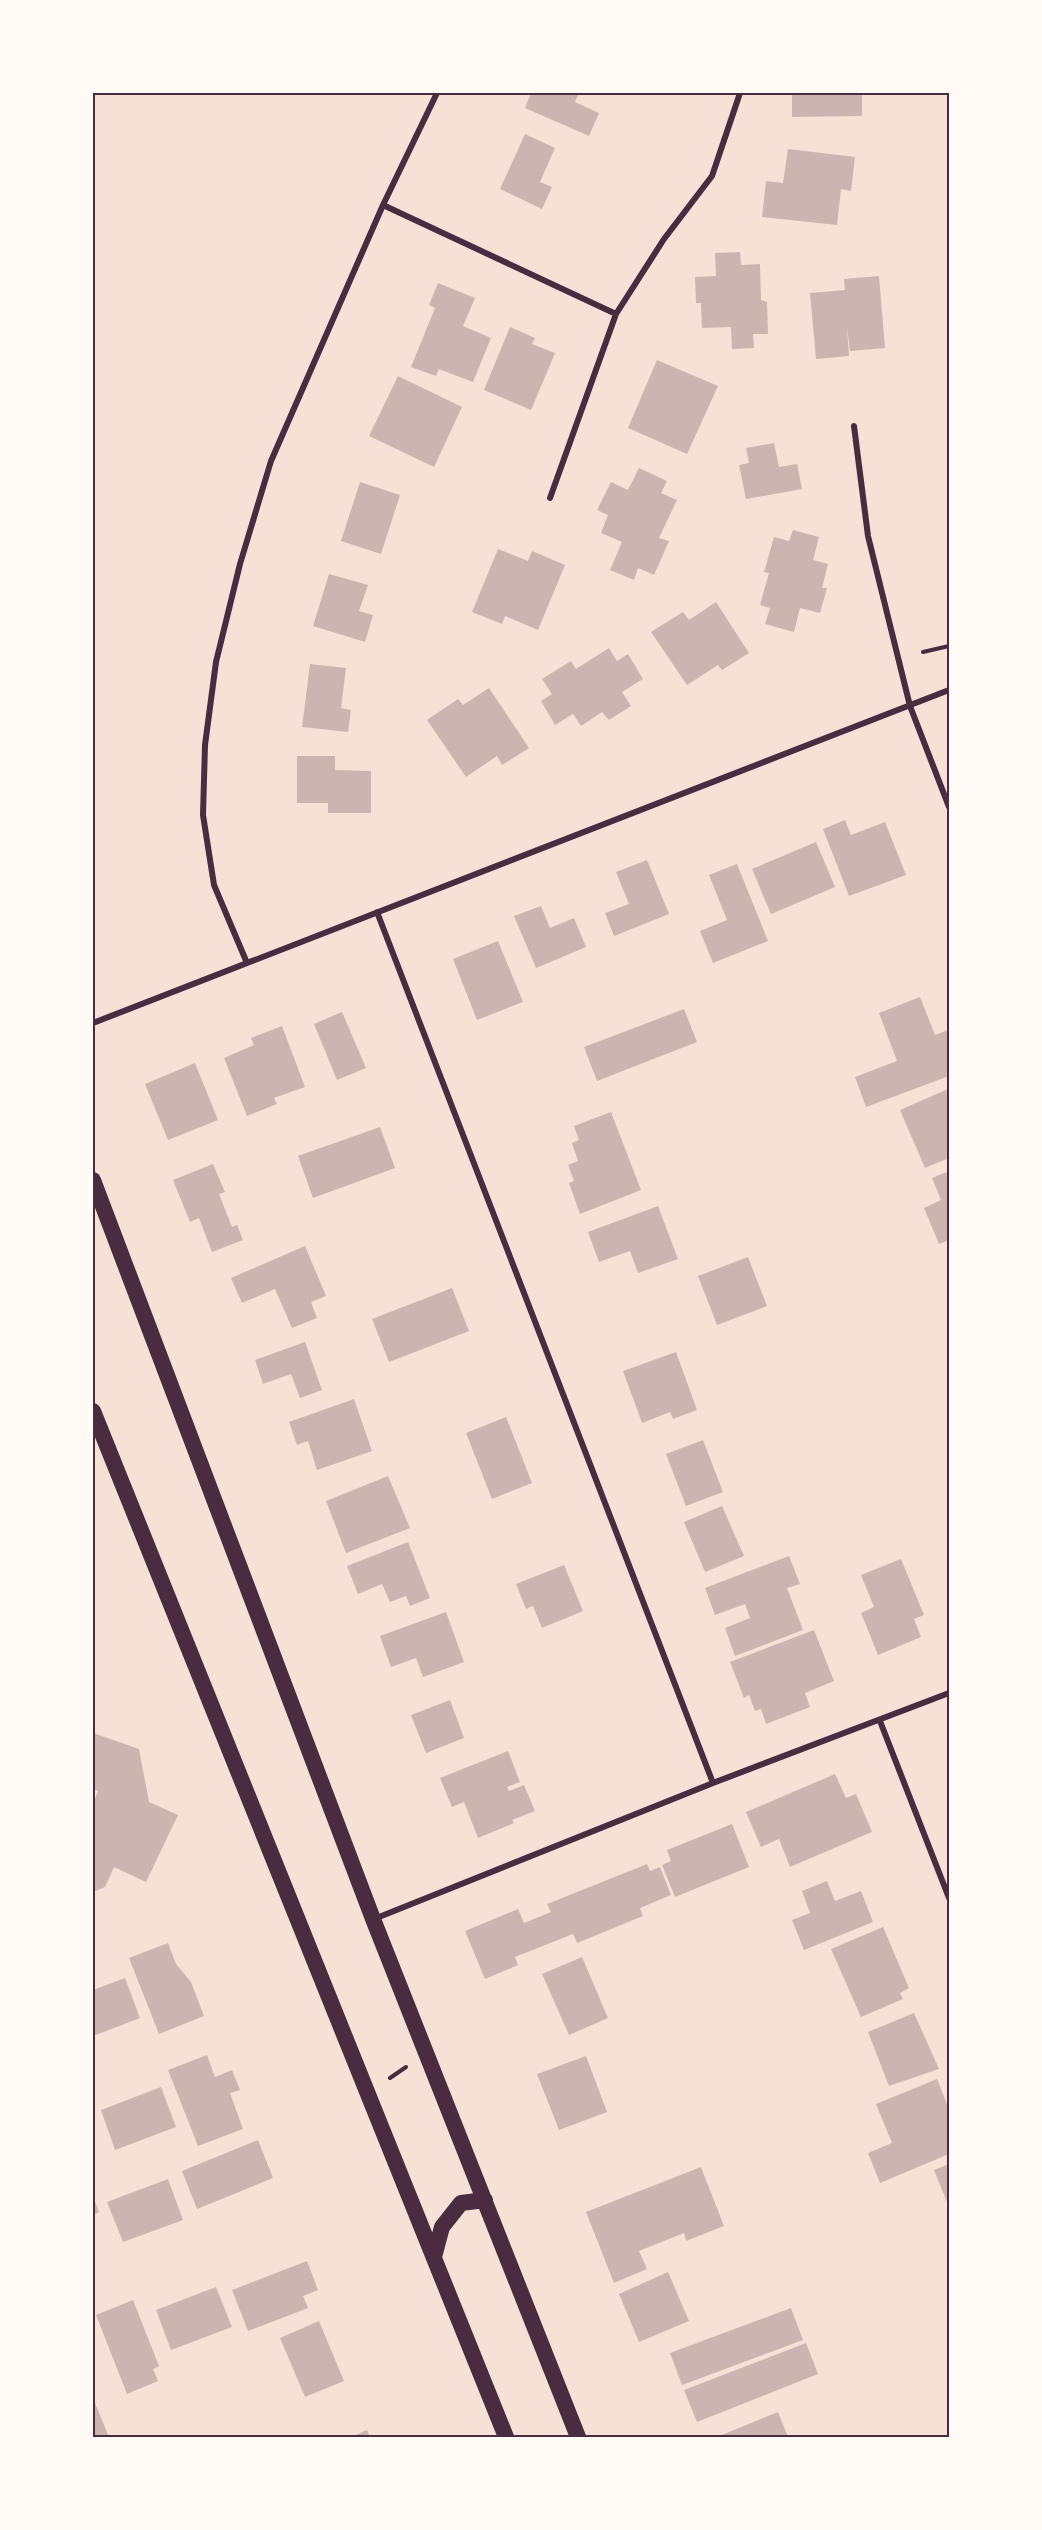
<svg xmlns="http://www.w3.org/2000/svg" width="1042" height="2530" font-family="Figtree,sans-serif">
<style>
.building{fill:#ccb4b1}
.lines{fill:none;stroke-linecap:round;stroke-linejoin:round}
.path{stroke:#4a2c40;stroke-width:4}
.minor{stroke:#4a2c40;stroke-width:6}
.trunk{stroke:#4a2c40;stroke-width:16}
.neatline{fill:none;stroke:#4a2c40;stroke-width:2}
</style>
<rect width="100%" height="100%" fill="#f7e1d7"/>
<path class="building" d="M 531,93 L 579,93 L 575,102 L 599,113 L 589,136 L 525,108 Z
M 792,93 L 862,93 L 862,116 L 792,117 Z
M 525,134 L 555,148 L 540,182 L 552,187 L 542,209 L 500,189 Z
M 788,149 L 855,157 L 851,191 L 841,189 L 837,225 L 762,217 L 766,181 L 783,183 Z
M 740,252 L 741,265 L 760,264 L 761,300 L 767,302 L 768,334 L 753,334 L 754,348 L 732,349 L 731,327 L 702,328 L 701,303 L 696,303 L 695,277 L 716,276 L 715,253 Z
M 879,276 L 885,348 L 850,351 L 847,327 L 849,356 L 816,359 L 810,293 L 845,290 L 844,279 Z
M 438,283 L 475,298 L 463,326 L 491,338 L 473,382 L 439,369 L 436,376 L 411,367 L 435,308 L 429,305 Z
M 510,327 L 535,338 L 532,344 L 555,353 L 531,410 L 484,390 Z
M 657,360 L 718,386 L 687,454 L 628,428 Z
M 398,376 L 462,407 L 434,467 L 369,436 Z
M 774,443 L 779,467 L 797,464 L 802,489 L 746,499 L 739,465 L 749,463 L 746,448 Z
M 639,468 L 667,481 L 661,493 L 677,500 L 659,538 L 669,541 L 654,575 L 638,568 L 634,580 L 610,570 L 622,542 L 601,533 L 608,515 L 597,510 L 611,482 L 628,490 Z
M 360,482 L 400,495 L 381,554 L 341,541 Z
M 793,530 L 819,537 L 813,560 L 828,564 L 822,588 L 827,588 L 820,613 L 800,608 L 794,632 L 765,624 L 770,608 L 760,605 L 769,573 L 764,572 L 774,537 L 789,541 Z
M 498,549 L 528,561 L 532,551 L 565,565 L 538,630 L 505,616 L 502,624 L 472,612 Z
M 329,574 L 368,585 L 359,611 L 373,615 L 365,642 L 313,626 Z
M 716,602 L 749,653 L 722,670 L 718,665 L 687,685 L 651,632 L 683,612 L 689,620 Z
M 609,648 L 617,661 L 628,654 L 643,679 L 622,692 L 631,706 L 609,720 L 602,712 L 581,726 L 573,714 L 555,725 L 541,701 L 552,694 L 542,679 L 571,661 L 576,669 Z
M 310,664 L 346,668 L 341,708 L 351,710 L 348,732 L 302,727 Z
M 489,688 L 529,748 L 502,765 L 497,756 L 466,777 L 427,720 L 458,699 L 463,705 Z
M 297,756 L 335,756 L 335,770 L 371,771 L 371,813 L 328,813 L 328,803 L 297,803 Z
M 845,820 L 851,835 L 885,822 L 906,875 L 849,896 L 823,829 Z
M 816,842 L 835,887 L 771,914 L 752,869 Z
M 647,860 L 669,914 L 614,936 L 605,913 L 629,904 L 616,872 Z
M 737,864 L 768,941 L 713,963 L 700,931 L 727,920 L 709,875 Z
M 541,906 L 550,928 L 574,918 L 586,947 L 536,968 L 514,916 Z
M 498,941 L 523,1002 L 477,1020 L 453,959 Z
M 920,997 L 935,1035 L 948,1030 L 949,1032 L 949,1076 L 866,1107 L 855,1077 L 897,1061 L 879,1013 Z
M 684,1009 L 697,1042 L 597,1081 L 584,1047 Z
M 342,1012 L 366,1068 L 337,1080 L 314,1024 Z
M 282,1026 L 305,1087 L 274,1098 L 277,1104 L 247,1116 L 224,1058 L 254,1045 L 251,1038 Z
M 195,1063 L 218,1120 L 168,1140 L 145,1084 Z
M 948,1089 L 949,1158 L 925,1168 L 900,1110 Z
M 611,1112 L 641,1190 L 580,1214 L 569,1183 L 574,1181 L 568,1165 L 578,1161 L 572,1143 L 579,1140 L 574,1126 Z
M 380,1127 L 395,1168 L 313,1198 L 298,1156 Z
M 213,1164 L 225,1192 L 219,1194 L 232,1227 L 237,1225 L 243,1240 L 212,1252 L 199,1218 L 190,1222 L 173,1180 Z
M 949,1171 L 949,1240 L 939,1244 L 924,1208 L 941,1200 L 932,1178 Z
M 658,1206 L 678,1259 L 638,1273 L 630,1251 L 599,1262 L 588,1232 Z
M 305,1246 L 326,1296 L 311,1302 L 317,1318 L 292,1328 L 275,1289 L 242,1303 L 231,1278 Z
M 748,1257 L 767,1306 L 717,1325 L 698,1276 Z
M 452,1288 L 469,1331 L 389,1362 L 372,1319 Z
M 305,1342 L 322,1390 L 300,1398 L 291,1374 L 263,1384 L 255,1360 Z
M 676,1352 L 697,1410 L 673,1419 L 670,1412 L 642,1423 L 623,1371 Z
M 354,1399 L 372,1451 L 317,1470 L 308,1441 L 297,1445 L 289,1422 Z
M 506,1417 L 532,1483 L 492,1499 L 466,1433 Z
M 703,1440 L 723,1492 L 686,1506 L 666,1454 Z
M 388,1476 L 410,1528 L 346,1553 L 326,1501 Z
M 722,1506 L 744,1556 L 705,1572 L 684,1522 Z
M 408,1542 L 430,1598 L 410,1606 L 406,1596 L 390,1602 L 382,1584 L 358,1594 L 347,1566 Z
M 789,1556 L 800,1584 L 787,1588 L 803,1630 L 735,1656 L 725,1628 L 750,1618 L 745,1604 L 715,1615 L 705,1588 Z
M 901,1559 L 924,1615 L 914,1619 L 921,1637 L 878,1655 L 861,1613 L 874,1607 L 861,1575 Z
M 564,1565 L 583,1611 L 542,1628 L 533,1606 L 526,1609 L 516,1584 Z
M 446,1612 L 464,1662 L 423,1677 L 416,1658 L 391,1667 L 380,1636 Z
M 814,1630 L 834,1681 L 805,1693 L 810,1707 L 766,1724 L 761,1709 L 755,1711 L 749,1695 L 744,1698 L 730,1662 Z
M 450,1700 L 464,1738 L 426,1753 L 411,1715 Z
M 93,1733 L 139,1749 L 149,1802 L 178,1815 L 146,1882 L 114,1867 L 105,1887 L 93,1892 L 93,1804 L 98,1791 L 93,1789 Z
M 508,1751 L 520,1782 L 507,1787 L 509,1791 L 524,1785 L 535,1811 L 512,1820 L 514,1823 L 478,1838 L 464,1802 L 452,1807 L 440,1778 Z
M 835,1774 L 846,1798 L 856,1794 L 872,1832 L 790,1867 L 779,1839 L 761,1847 L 746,1812 Z
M 732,1824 L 749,1867 L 675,1897 L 662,1865 L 671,1861 L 667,1850 Z
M 647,1864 L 650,1871 L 660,1867 L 671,1895 L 640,1908 L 643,1916 L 577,1943 L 573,1934 L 515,1957 L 518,1965 L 485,1979 L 465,1931 L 518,1909 L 524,1923 L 551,1912 L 547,1904 Z
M 827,1881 L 835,1901 L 861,1891 L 873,1922 L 804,1950 L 792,1920 L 810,1913 L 802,1891 Z
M 883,1927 L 909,1988 L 900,1993 L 903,1999 L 861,2017 L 831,1949 Z
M 168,1943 L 176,1964 L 191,1982 L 204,2016 L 159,2034 L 129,1958 Z
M 582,1957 L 608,2018 L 569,2035 L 542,1974 Z
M 125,1978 L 140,2018 L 93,2036 L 93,1990 Z
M 914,2013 L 939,2069 L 889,2086 L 868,2032 Z
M 207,2055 L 215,2077 L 232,2070 L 240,2090 L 230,2093 L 243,2129 L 198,2146 L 168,2070 Z
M 586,2056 L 607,2112 L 559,2130 L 537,2074 Z
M 937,2079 L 949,2109 L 949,2154 L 880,2183 L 868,2153 L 892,2143 L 876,2104 Z
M 161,2087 L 176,2127 L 115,2150 L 101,2110 Z
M 258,2140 L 273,2178 L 197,2209 L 182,2171 Z
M 949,2164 L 949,2207 L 934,2170 Z
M 701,2167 L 724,2226 L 686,2241 L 684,2233 L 639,2251 L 647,2269 L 614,2283 L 586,2212 Z
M 168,2179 L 183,2220 L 123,2242 L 107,2202 Z
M 93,2197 L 99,2212 L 93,2215 Z
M 307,2261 L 318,2290 L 303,2296 L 308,2308 L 248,2331 L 232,2290 Z
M 668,2272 L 689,2321 L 639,2342 L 619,2294 Z
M 216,2287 L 232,2327 L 171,2350 L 156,2310 Z
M 133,2300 L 159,2366 L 153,2369 L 158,2381 L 127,2394 L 96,2315 Z
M 791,2308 L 803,2340 L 682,2385 L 670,2353 Z
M 319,2321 L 344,2381 L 305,2397 L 280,2338 Z
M 806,2343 L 818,2374 L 697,2422 L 684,2390 Z
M 93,2398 L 109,2437 L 93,2437 Z
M 778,2412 L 788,2437 L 717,2437 Z
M 367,2430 L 370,2437 L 351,2437 Z"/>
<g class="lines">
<path class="path" d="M 923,652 L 949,646
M 390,2078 L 406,2067"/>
<path class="minor" d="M 383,205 L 616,314
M 854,426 L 868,536 L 910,706 L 949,807
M 550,498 L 616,314 L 664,239 L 712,176 L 740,93
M 377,912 L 713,1783
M 247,963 L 214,885 L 203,815 L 205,745 L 216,662 L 240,564 L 271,461 L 383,205 L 437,93
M 93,1023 L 949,690
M 880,1721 L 949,1898
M 374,1919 L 713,1783 L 949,1693"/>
<path class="trunk" d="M 93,1180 L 373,1919 L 578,2437
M 93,1411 L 506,2437
M 434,2257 L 442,2227 L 461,2203 L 485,2200"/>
</g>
<rect width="1042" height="2530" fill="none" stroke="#fffaf5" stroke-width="189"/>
<rect x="94" y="94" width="854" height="2342" class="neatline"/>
</svg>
